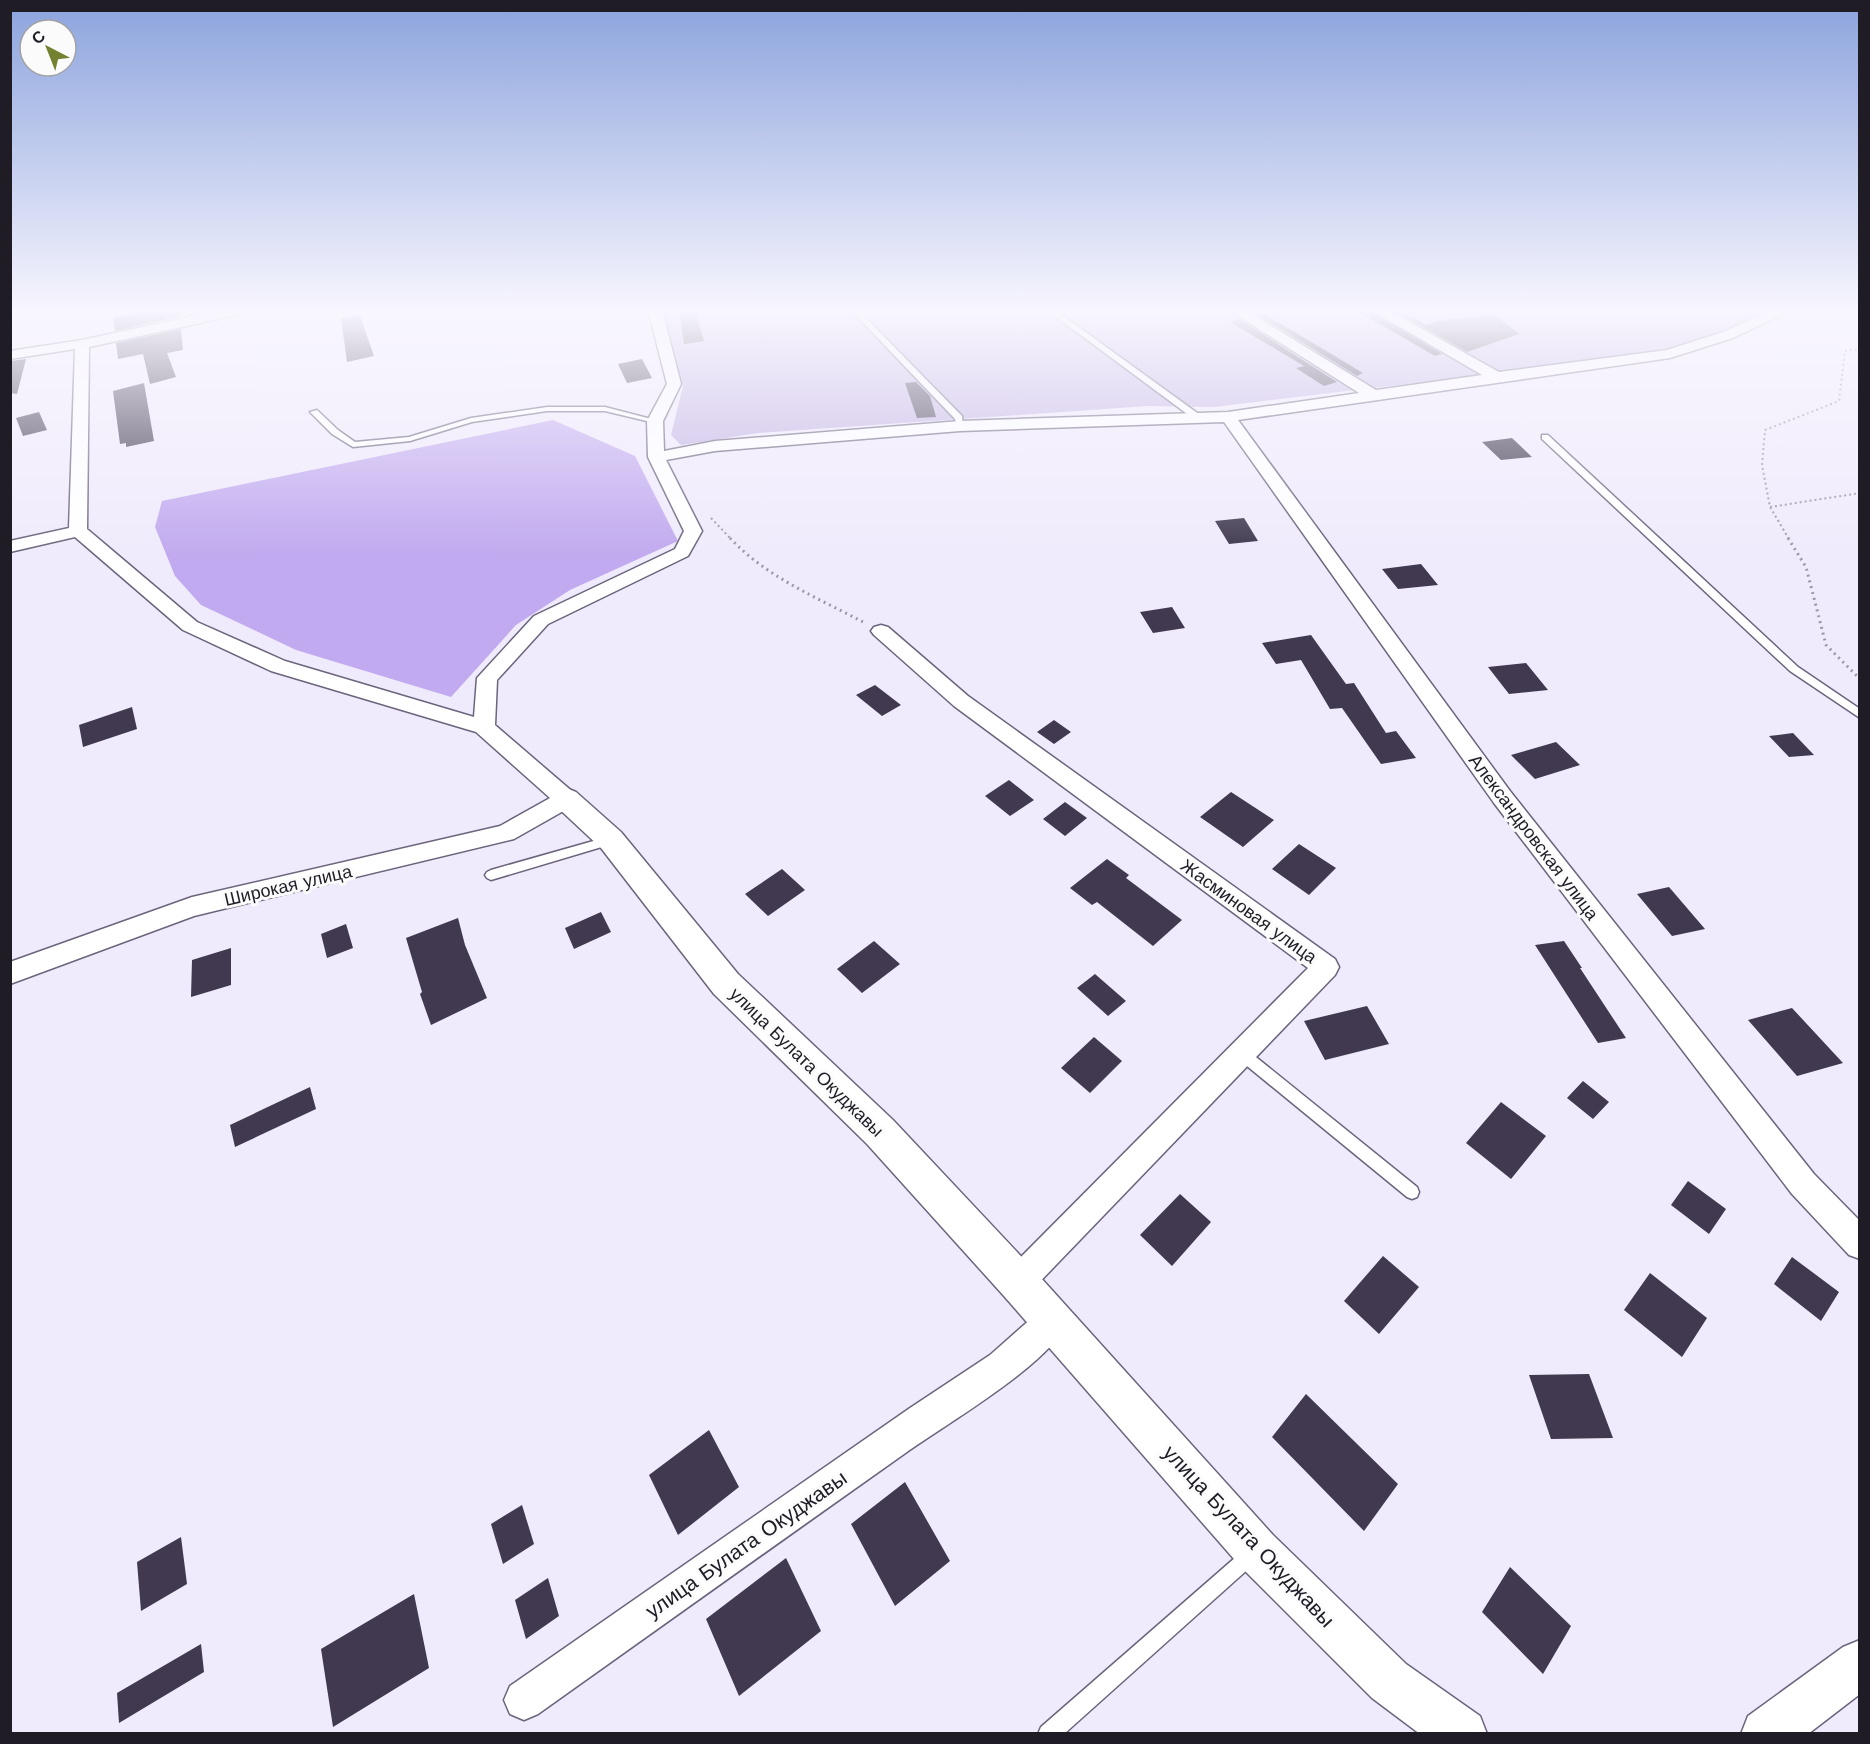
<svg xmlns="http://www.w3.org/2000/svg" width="1870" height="1744" font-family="'Work Sans',sans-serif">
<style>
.green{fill:#c2b3e3}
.forest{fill:#c1aaef}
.building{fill:#40394f}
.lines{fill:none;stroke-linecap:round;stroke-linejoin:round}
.service-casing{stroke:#6b647c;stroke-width:3}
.minor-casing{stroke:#6b647c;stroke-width:3}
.tertiary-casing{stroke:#6b647c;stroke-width:3}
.path-far1{stroke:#9c98a6;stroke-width:2;stroke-dasharray:2 3;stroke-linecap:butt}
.path{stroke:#9c98a6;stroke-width:3;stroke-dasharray:2 4;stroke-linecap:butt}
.service{fill:#fff;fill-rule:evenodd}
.minor{fill:#fff;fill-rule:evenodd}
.tertiary{fill:#fff;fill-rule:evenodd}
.labels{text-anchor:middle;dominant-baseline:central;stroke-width:6;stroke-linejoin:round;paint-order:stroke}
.street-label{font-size:18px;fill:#1f1c26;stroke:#fbfbfb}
.near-street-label{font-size:21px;fill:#1f1c26;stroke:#fbfbfb}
</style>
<rect width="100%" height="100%" fill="#f0ebfc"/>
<path class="green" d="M 661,310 L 1778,310 L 1721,333 L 1641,356 L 1214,407 L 1148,406 L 758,433 L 681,445 L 671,435 L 683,386 Z"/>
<path class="forest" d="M 553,420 L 635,456 L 678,541 L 570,590 L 516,625 L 451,697 L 296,650 L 201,605 L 175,576 L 155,527 L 162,501 Z"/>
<path class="building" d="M 150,310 L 180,310 L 180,316 L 115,331 L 113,318 Z
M 679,310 L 695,310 L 704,341 L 684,344 Z
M 1355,310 L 1369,310 L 1442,354 L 1435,356 Z
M 1393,310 L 1399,310 L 1426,325 L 1439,321 L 1494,314 L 1519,334 L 1467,352 Z
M 1262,313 L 1293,331 L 1363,373 L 1357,376 L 1256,314 Z
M 360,315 L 374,356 L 347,362 L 341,318 Z
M 1239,319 L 1337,382 L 1324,386 L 1296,368 L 1304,366 L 1230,322 Z
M 181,329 L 183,350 L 167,353 L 176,377 L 150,384 L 143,354 L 118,359 L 116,343 Z
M 26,359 L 17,394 L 10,393 L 10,361 Z
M 642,359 L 652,378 L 627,383 L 618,364 Z
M 916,382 L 930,396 L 936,417 L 917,418 L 905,383 Z
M 144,383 L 154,441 L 126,447 L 126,443 L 120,444 L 113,391 Z
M 39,412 L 47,430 L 23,436 L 16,418 Z
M 1512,438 L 1532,457 L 1501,460 L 1482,442 Z
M 1244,518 L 1258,541 L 1229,544 L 1215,521 Z
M 1421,564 L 1438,585 L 1398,589 L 1382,569 Z
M 1172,607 L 1185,628 L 1153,633 L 1140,612 Z
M 1311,635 L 1346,684 L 1354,683 L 1386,733 L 1396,731 L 1416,758 L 1381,764 L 1342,708 L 1330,709 L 1301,660 L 1276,664 L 1262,643 Z
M 1526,663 L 1548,690 L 1509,694 L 1488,667 Z
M 875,685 L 901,705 L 882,716 L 856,695 Z
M 132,707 L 137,729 L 83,747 L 79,725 Z
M 1054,720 L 1071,732 L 1054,744 L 1037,732 Z
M 1793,733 L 1814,755 L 1789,757 L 1769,736 Z
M 1556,742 L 1580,765 L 1535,779 L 1511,755 Z
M 1009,780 L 1034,800 L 1010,816 L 985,796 Z
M 1231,792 L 1274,820 L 1243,847 L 1200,817 Z
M 1065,802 L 1087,818 L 1065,836 L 1043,819 Z
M 1299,844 L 1336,868 L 1309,895 L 1272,869 Z
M 1107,859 L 1129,875 L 1126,878 L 1182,920 L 1153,946 L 1097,902 L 1092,905 L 1070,888 Z
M 782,869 L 805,890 L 768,916 L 745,894 Z
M 1669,887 L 1705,929 L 1672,936 L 1637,894 Z
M 601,912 L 611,932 L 574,949 L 565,928 Z
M 458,918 L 465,945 L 487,998 L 431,1025 L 420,994 L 422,992 L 406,938 Z
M 346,924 L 353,948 L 327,958 L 321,934 Z
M 874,941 L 900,964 L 862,993 L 837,969 Z
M 1564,941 L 1582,968 L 1580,968 L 1626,1038 L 1598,1043 L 1535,945 Z
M 231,948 L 231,985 L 191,997 L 192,960 Z
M 1095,974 L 1126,1001 L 1108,1016 L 1077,988 Z
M 1367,1006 L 1389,1044 L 1325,1060 L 1304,1021 Z
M 1792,1008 L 1843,1063 L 1797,1076 L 1748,1020 Z
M 1094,1037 L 1122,1061 L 1090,1093 L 1061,1068 Z
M 1583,1081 L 1609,1102 L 1593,1119 L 1567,1098 Z
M 310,1087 L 316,1109 L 235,1147 L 230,1125 Z
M 1501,1102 L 1546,1136 L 1511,1179 L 1466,1143 Z
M 1688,1181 L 1726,1209 L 1709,1234 L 1671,1205 Z
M 1180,1194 L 1211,1222 L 1172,1266 L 1140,1235 Z
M 1383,1256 L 1419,1287 L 1379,1334 L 1344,1301 Z
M 1792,1257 L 1839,1292 L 1821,1321 L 1774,1284 Z
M 1650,1273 L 1707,1318 L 1682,1357 L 1624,1310 Z
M 1589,1374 L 1613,1438 L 1551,1439 L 1529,1375 Z
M 1306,1394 L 1398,1484 L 1364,1531 L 1272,1437 Z
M 709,1430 L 739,1487 L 678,1535 L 649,1475 Z
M 905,1482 L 950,1561 L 895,1606 L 851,1524 Z
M 522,1505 L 534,1544 L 503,1564 L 491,1524 Z
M 181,1537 L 187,1584 L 141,1611 L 137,1562 Z
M 786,1558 L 821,1631 L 739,1696 L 706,1619 Z
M 1510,1567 L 1571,1626 L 1543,1674 L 1482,1612 Z
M 548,1578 L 559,1616 L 526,1639 L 515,1600 Z
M 414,1594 L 429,1668 L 333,1727 L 321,1649 Z
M 201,1644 L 204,1672 L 119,1723 L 117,1693 Z"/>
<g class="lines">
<g class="service-casing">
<path id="service" d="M 851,310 L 858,310 L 962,416 L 963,428 L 957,428 L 955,419 Z
M 1047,310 L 1055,310 L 1200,415 L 1200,419 L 1194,419 Z
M 1575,310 L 1585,310 L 1572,314 L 1572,312 Z
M 547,407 L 605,407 L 659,421 L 655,423 L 605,411 L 547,411 L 472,422 L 410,441 L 353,447 L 332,434 L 310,412 L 317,410 L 338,430 L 355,442 L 409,437 L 471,418 Z
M 1542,435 L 1548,435 L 1798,667 L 1860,709 L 1860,718 L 1790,671 L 1542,439 Z
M 611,836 L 615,837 L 617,840 L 615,843 L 491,880 L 487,878 L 485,875 L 487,872 L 491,870 Z
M 1241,1047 L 1246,1049 L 1417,1187 L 1419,1192 L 1417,1197 L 1412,1199 L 1407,1197 L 1236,1057 L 1234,1053 L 1236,1049 Z
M 1250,1547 L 1256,1550 L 1259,1556 L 1256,1562 L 1064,1734 L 1038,1734 L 1041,1727 L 1244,1550 Z"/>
</g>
<g class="minor-casing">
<path id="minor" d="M 221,310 L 248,310 L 242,314 L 89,347 L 87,529 L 197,622 L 285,661 L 474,717 L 477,678 L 534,616 L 675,549 L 684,531 L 648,457 L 647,421 L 667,384 L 648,310 L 662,310 L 681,384 L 663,421 L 664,451 L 715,441 L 960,421 L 1228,412 L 1359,393 L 1229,310 L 1245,310 L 1376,390 L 1482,375 L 1371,310 L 1388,310 L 1499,372 L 1667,350 L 1723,332 L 1773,310 L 1792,310 L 1733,338 L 1670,358 L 1238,420 L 1510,791 L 1814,1174 L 1860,1221 L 1860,1259 L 1849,1255 L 1792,1194 L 1494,803 L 1224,422 L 960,431 L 715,451 L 666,460 L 702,531 L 688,556 L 548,624 L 497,680 L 495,725 L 574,793 L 577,799 L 574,805 L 514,839 L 194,916 L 10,984 L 10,962 L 192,897 L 500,826 L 550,798 L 476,732 L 271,671 L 183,630 L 75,537 L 10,552 L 10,541 L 69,528 L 75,349 L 10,359 L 10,351 L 82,340 Z
M 881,625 L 888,627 L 968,696 L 1335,959 L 1339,967 L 1335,975 L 1029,1293 L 1018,1298 L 1007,1293 L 1002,1282 L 1007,1271 L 1308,968 L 954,706 L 874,635 L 871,631 L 874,627 Z
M 1052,1305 L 1063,1310 L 1068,1321 C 1051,1364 944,1425 904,1454 C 782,1540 660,1627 538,1714 L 524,1720 L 510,1714 L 504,1700 L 510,1686 L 910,1408 L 990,1355 L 1041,1310 Z"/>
</g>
<g class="tertiary-casing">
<path id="tertiary" d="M 566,788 L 576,792 L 621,832 L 738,974 L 893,1120 L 1032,1268 L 1273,1535 L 1406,1664 L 1480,1716 L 1487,1734 L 1420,1734 L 1372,1698 L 1241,1567 L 1004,1296 L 867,1144 L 714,994 L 601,848 L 556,806 L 552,799 L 556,792 Z
M 1860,1640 L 1860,1694 L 1808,1734 L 1741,1734 L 1748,1716 L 1843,1647 Z"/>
</g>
<path class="path-far1" d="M 1770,507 L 1860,493
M 711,518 L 731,539
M 1789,539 L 1770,507 L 1762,465 L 1765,430 L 1839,401 L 1845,351 L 1860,349"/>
<path class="path" d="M 730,538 C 766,577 818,598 865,623
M 1788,538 L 1806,567 L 1826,645 L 1860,679"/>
<use href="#service" class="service"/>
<use href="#minor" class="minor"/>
<use href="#tertiary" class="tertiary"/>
</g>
<linearGradient id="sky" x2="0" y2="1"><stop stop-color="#8ba3dd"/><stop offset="0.56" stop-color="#f8f6fe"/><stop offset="1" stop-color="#f8f6fe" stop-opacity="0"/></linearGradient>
<rect width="1870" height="555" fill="url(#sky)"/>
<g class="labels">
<g class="street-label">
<text transform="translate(1534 837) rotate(53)">Александровская улица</text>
<text transform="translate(288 885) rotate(-13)">Широкая улица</text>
<text transform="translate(1249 911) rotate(36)">Жасминовая улица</text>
<text transform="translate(807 1062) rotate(44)">улица Булата Окуджавы</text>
</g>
<g class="near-street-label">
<text transform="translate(1249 1536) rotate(47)">улица Булата Окуджавы</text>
<text transform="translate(746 1544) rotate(-35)">улица Булата Окуджавы</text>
</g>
</g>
<rect width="1870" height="1744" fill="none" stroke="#1f1c26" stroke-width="24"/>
<g transform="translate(48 48) rotate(318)"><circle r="28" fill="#fbfbfb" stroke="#a3a2a6" stroke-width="1.5"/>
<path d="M0-4.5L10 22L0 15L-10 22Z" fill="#728231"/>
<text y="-9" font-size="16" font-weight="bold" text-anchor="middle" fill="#1f1c26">С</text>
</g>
</svg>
